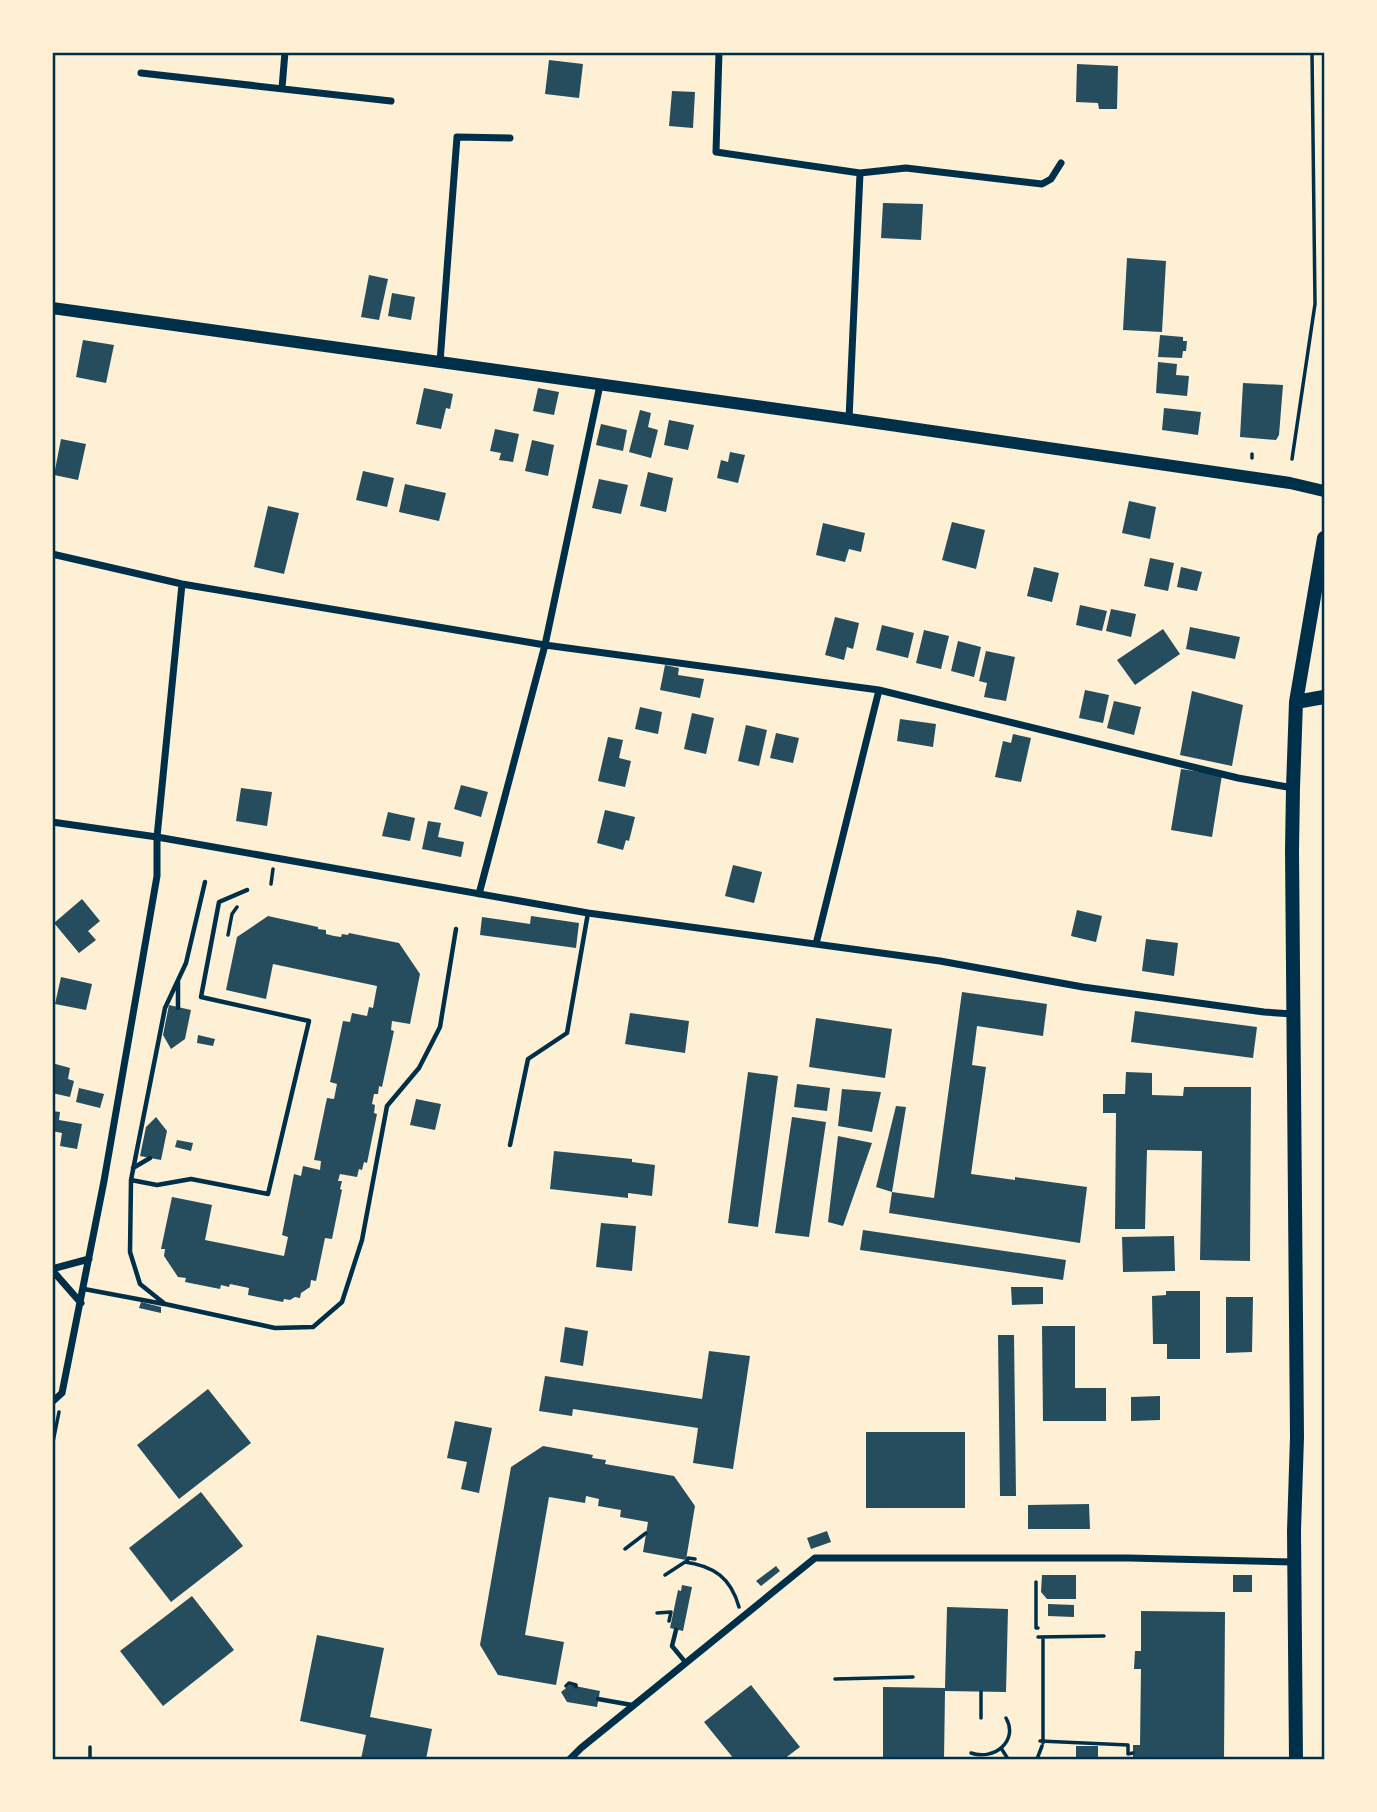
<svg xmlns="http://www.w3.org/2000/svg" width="1377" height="1812" font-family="'Fira Sans Condensed',sans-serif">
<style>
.building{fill:#264d5e}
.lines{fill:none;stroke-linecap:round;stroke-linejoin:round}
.path{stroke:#003049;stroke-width:3.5}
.service{stroke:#003049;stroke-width:4.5}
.minor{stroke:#003049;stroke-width:7}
.secondary{stroke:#003049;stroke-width:12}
.primary{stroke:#003049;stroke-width:14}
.neatline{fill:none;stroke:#003049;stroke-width:2.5}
</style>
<rect width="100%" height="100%" fill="#fdf0d5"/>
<path class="building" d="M 549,60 L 583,64 L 579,98 L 545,94 Z
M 1077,64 L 1118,66 L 1117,109 L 1099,109 L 1098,103 L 1076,102 Z
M 672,91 L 695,92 L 693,128 L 669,126 Z
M 883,203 L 923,204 L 921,240 L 881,238 Z
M 1127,258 L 1166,261 L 1162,332 L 1123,330 Z
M 369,275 L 388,279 L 379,320 L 361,317 Z
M 392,293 L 415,297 L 411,320 L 388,316 Z
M 1160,335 L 1183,337 L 1183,341 L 1187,341 L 1186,351 L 1183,351 L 1182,358 L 1158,357 Z
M 83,340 L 114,345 L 106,383 L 76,377 Z
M 1158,362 L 1177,364 L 1176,375 L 1189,376 L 1187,396 L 1156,393 Z
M 1243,383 L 1283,385 L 1279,435 L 1276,440 L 1240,437 Z
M 424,388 L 453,394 L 450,409 L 446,408 L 441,429 L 416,424 Z
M 538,388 L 559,392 L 554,415 L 533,411 Z
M 1164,408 L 1201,412 L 1198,435 L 1162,430 Z
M 640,410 L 651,413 L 648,427 L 658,430 L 651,458 L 629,452 Z
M 669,420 L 694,425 L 688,450 L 664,445 Z
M 601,424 L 627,430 L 623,451 L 596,445 Z
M 495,429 L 519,434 L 513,462 L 499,460 L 501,453 L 490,451 Z
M 61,439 L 86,444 L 78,480 L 54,475 Z
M 532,440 L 554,445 L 548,476 L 525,471 Z
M 730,452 L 745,455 L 738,483 L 717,478 L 721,460 L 728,462 Z
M 363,471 L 394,478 L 387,507 L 356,500 Z
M 648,472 L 673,478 L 666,512 L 640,506 Z
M 599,479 L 628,485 L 621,514 L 592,508 Z
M 405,484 L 446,493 L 439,521 L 399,512 Z
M 1129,501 L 1156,507 L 1150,539 L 1122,533 Z
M 268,506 L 299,513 L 284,574 L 254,567 Z
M 952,522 L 985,530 L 976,569 L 942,560 Z
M 823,523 L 865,533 L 861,552 L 849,549 L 845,562 L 816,555 Z
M 1150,558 L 1174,563 L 1168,591 L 1144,586 Z
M 1034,567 L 1059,573 L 1052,602 L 1027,596 Z
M 1181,567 L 1202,572 L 1197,591 L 1177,587 Z
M 1080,605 L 1107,611 L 1102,631 L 1076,625 Z
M 1111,609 L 1136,614 L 1131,637 L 1106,631 Z
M 835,617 L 859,623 L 853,649 L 847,647 L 844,660 L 825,655 Z
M 882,625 L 914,633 L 908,658 L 876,650 Z
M 1190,627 L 1240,637 L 1235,659 L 1186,649 Z
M 1163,629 L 1180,654 L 1135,685 L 1117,660 Z
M 924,630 L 949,636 L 941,669 L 916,663 Z
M 958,641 L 981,647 L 974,677 L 951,671 Z
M 986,651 L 1015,657 L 1006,701 L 984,697 L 987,683 L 979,681 Z
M 665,665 L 679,668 L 678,675 L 704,679 L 700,698 L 660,690 Z
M 1085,690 L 1109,695 L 1103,723 L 1079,718 Z
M 1192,691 L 1243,705 L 1232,766 L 1180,755 Z
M 1114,701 L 1141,707 L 1134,735 L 1107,728 Z
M 640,707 L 662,712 L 658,734 L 635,729 Z
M 692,713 L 714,718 L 706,754 L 684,749 Z
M 900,719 L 936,724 L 933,747 L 897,741 Z
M 746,725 L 767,730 L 759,766 L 738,761 Z
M 776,733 L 799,738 L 793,763 L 770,758 Z
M 1013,734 L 1031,738 L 1021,782 L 995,777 L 1003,741 L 1011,743 Z
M 608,737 L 623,740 L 619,758 L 631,761 L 625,787 L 598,781 Z
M 1181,769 L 1222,775 L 1212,837 L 1171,830 Z
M 461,785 L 488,792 L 481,817 L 454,809 Z
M 241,788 L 272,792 L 267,826 L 236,821 Z
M 605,810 L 635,817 L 629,841 L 626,840 L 623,850 L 597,843 Z
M 388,812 L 415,818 L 410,841 L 382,836 Z
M 428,821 L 441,823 L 438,837 L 464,842 L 461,857 L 422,849 Z
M 733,865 L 762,872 L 754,903 L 725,896 Z
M 82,899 L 100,921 L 88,931 L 96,940 L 79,953 L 54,923 Z
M 1077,910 L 1102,916 L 1096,942 L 1071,936 Z
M 268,916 L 318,927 L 318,929 L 326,930 L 326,934 L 334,936 L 341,937 L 342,934 L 348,935 L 349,933 L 399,943 L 420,974 L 410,1024 L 392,1021 L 391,1030 L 394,1031 L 382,1087 L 379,1086 L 378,1094 L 374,1094 L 372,1104 L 375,1105 L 374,1113 L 377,1114 L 367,1163 L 364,1162 L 362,1170 L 359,1169 L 357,1177 L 340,1174 L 338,1181 L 342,1181 L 340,1189 L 342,1190 L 332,1239 L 325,1238 L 316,1281 L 311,1280 L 310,1287 L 301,1293 L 300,1298 L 295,1297 L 290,1300 L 284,1299 L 283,1302 L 248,1295 L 249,1288 L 230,1284 L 229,1287 L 221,1285 L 220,1289 L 185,1282 L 186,1278 L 178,1277 L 164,1256 L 165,1249 L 161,1249 L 172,1197 L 212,1205 L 205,1240 L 284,1256 L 288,1237 L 282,1235 L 294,1174 L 301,1176 L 303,1166 L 320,1170 L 321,1161 L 314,1160 L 327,1098 L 334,1099 L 337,1084 L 330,1082 L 343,1021 L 350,1022 L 352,1013 L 367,1016 L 369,1007 L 373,1008 L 377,986 L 273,964 L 266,999 L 226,990 L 237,937 Z
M 531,916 L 579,923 L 576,948 L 480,935 L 482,917 L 530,924 Z
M 1146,939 L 1178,943 L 1174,976 L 1142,971 Z
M 61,977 L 92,984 L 86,1010 L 55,1004 Z
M 962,992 L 1047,1004 L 1043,1036 L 977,1026 L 972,1065 L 986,1067 L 971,1174 L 1015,1180 L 1015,1177 L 1087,1187 L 1080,1243 L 889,1213 L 892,1192 L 934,1198 Z
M 169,1005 L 191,1010 L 185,1039 L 171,1049 L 163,1035 Z
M 1135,1011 L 1257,1027 L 1253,1058 L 1131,1042 Z
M 630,1013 L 689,1021 L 685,1053 L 625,1044 Z
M 816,1018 L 892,1029 L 885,1078 L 809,1067 Z
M 198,1035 L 215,1039 L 213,1046 L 197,1043 Z
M 52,1063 L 70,1068 L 68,1079 L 74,1081 L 70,1097 L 52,1093 Z
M 748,1072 L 778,1076 L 758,1227 L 728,1223 Z
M 1126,1072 L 1152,1073 L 1152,1095 L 1183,1096 L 1184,1087 L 1251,1087 L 1250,1261 L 1200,1260 L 1202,1151 L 1147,1150 L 1145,1229 L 1115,1229 L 1116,1113 L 1103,1113 L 1103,1094 L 1125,1094 Z
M 797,1084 L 830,1088 L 827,1111 L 794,1107 Z
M 79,1088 L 104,1094 L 100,1108 L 76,1102 Z
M 842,1089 L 881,1092 L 872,1132 L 838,1126 Z
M 416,1099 L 441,1104 L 435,1130 L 410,1125 Z
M 896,1106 L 906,1107 L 892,1192 L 876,1187 Z
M 52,1111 L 60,1112 L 59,1120 L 82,1124 L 77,1149 L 60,1146 L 62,1133 L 52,1131 Z
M 156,1117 L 167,1131 L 161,1160 L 140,1156 L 146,1127 Z
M 792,1117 L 826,1122 L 809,1237 L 775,1233 Z
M 838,1136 L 872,1143 L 843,1226 L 828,1222 Z
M 177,1140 L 193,1143 L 191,1151 L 175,1147 Z
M 554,1151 L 632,1159 L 632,1162 L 655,1165 L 652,1196 L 628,1193 L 628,1198 L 550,1189 Z
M 601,1223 L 636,1226 L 632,1271 L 596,1267 Z
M 863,1230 L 1066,1260 L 1063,1280 L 860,1250 Z
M 1174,1236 L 1175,1271 L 1123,1272 L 1122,1237 Z
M 1011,1287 L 1043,1287 L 1043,1304 L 1012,1305 Z
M 1166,1291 L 1200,1291 L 1200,1359 L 1167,1359 L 1167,1344 L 1153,1344 L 1152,1296 L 1166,1295 Z
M 1226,1297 L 1253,1297 L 1252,1352 L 1226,1353 Z
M 141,1302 L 161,1307 L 161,1313 L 139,1308 Z
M 1042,1326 L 1075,1326 L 1075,1388 L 1106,1388 L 1106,1421 L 1043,1421 Z
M 565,1327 L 588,1331 L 583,1366 L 560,1362 Z
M 998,1335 L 1014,1335 L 1016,1496 L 1000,1496 Z
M 709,1351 L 750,1356 L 733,1469 L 693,1463 L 698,1428 L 573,1409 L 572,1416 L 539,1411 L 545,1376 L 702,1399 Z
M 208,1389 L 251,1443 L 179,1499 L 137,1445 Z
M 1160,1396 L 1160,1420 L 1131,1421 L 1131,1397 Z
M 455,1421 L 492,1428 L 479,1493 L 461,1489 L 467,1462 L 447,1458 Z
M 866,1432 L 965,1432 L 965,1508 L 866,1508 Z
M 543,1446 L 593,1455 L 592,1458 L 606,1460 L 605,1464 L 674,1476 L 695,1506 L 686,1560 L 643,1552 L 648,1522 L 620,1517 L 621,1510 L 598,1506 L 599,1499 L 586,1496 L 585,1503 L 549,1497 L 525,1635 L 564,1642 L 556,1685 L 498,1675 L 480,1645 L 511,1467 Z
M 201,1492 L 243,1546 L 171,1602 L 129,1548 Z
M 1089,1504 L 1090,1529 L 1028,1529 L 1028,1505 Z
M 827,1531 L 831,1542 L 811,1549 L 807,1538 Z
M 776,1566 L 780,1571 L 761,1586 L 756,1581 Z
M 1042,1575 L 1076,1575 L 1076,1599 L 1047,1599 L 1041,1592 Z
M 1233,1575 L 1252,1575 L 1252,1592 L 1233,1592 Z
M 682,1585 L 692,1587 L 683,1631 L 670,1628 L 678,1590 L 681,1591 Z
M 192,1596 L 234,1650 L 163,1706 L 120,1651 Z
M 1048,1604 L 1074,1605 L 1074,1617 L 1048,1616 Z
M 947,1607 L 1008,1609 L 1006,1692 L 945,1691 L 944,1759 L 883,1759 L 883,1687 L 945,1688 Z
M 1141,1611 L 1225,1612 L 1224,1759 L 1133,1759 L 1133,1745 L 1140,1745 L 1141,1669 L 1134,1669 L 1135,1651 L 1141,1651 Z
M 317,1635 L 384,1648 L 370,1717 L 432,1729 L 426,1759 L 361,1759 L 366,1735 L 300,1721 Z
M 570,1685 L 600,1691 L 597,1707 L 567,1702 L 561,1692 Z
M 751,1685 L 800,1747 L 784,1759 L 734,1759 L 704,1722 Z
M 1076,1746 L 1098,1746 L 1098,1759 L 1076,1759 Z"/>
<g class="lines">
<path class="path" d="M 1252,458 L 1252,454
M 1292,459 L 1315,304 L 1312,52
M 271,884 L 273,869
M 228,935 L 232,914 L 237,907
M 52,1447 L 59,1412
M 625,1549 L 646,1533
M 687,1562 L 688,1558 L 695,1559
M 665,1575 L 685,1562 C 714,1566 731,1578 739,1607
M 1036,1582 L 1036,1628 L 1038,1628
M 657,1613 L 671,1612 L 669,1621
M 1038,1637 L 1104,1636
M 835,1679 L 913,1677
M 566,1686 L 569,1683 L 576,1685 L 576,1687
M 981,1692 L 981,1718
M 1040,1741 L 1128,1745 L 1128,1754 L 1133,1753
M 1043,1743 L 1043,1637
M 1001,1748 L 1008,1759
M 971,1753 C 994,1761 1019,1741 1006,1718
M 90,1759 L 90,1747
M 1037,1759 L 1042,1746"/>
<path class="service" d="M 205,882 L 186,963 L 165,1008 L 131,1180 L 130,1252 L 140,1284 L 165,1304 L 275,1328 L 313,1327 L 342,1302 L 362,1240 L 387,1106 L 419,1068 L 440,1027 L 456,929
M 178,982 L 178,1008
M 510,1145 L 528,1059 L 567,1033 L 588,913
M 133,1168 L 150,1158
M 131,1180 L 157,1185 L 191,1179 L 268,1194 L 309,1021 L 201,997 L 219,902 L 247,890
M 84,1289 L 164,1304
M 676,1630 L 672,1646 L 686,1663
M 598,1699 L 632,1705"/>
<path class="minor" d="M 719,52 L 716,152 L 860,173 L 849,419
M 141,73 L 391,101
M 282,88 L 285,52
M 860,173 L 906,168 L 1042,184 L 1051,179 L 1061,163
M 440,362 L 457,137 L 510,138
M 52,554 L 182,584 L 545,645 L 879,690 L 1238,778 L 1293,788
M 52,822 L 157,837 L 588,913 L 940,961 L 1083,987 L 1264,1012 L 1293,1014
M 479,894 L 545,645 L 600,385
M 816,944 L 879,690
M 52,1269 L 89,1259
M 52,1270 L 81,1303
M 52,1402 L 62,1393 L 104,1181 L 157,876 L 157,837 L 182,584
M 570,1759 L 581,1748 L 815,1558 L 1129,1558 L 1294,1562"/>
<path class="secondary" d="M 52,308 L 849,419 L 1290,483 L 1324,491"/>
<path class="primary" d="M 1296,702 L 1324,697
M 1296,1759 L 1294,1531 L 1297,1437 L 1292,850 L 1293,788 L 1296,702 L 1324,538"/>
</g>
<rect width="1377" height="1812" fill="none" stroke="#fdf0d5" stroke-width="108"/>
<rect x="54" y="54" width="1269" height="1704" class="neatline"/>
</svg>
